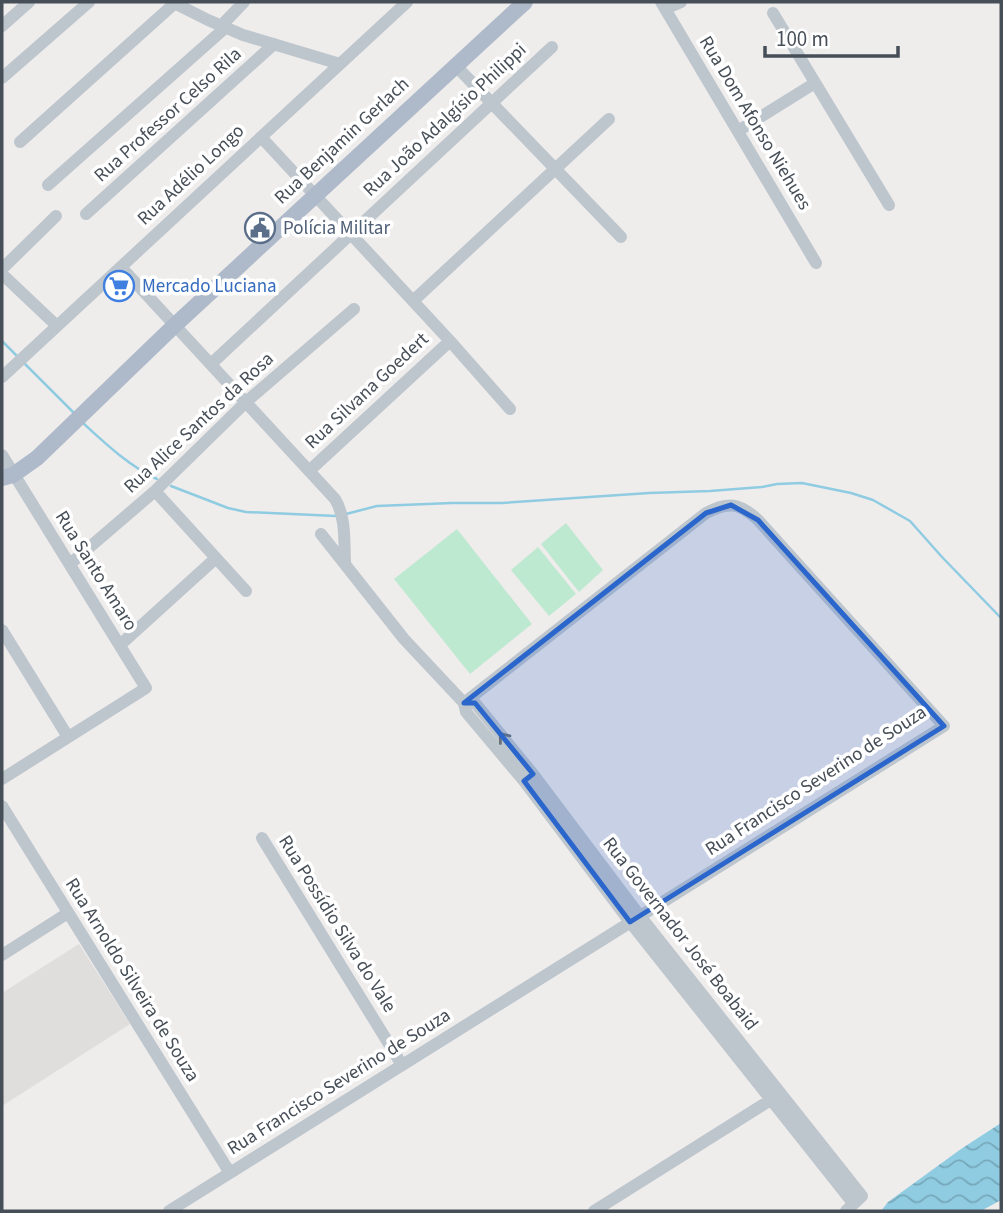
<svg xmlns="http://www.w3.org/2000/svg" width="1003" height="1213" font-family="'Source Sans 3',sans-serif">
<style>
.education{fill:#e0dddd}
.park{fill:#bee9d1}
.water{fill:url(#water-waves)}
.lines{fill:none;stroke-linecap:round;stroke-linejoin:round}
.stream{stroke:#8fcce2;stroke-width:2.5}
.minor{stroke:#bec6cd;stroke-width:12}
.major{stroke:#aebac9;stroke-width:16}
.oneway{stroke:#6a727a}
.marked{fill:#2a66cb;fill-opacity:0.2;stroke:#2a66cb;stroke-width:5;stroke-linejoin:round}
.labels{text-anchor:middle;dominant-baseline:central;stroke-width:7;stroke-linejoin:round;paint-order:stroke}
.street-label{font-size:19px;fill:#464e57;stroke:#fff}
.service-label{font-size:19px;fill:#4e5e75;stroke:#fff;text-anchor:start}
.shop-label{font-size:19px;fill:#366cbe;stroke:#fff;text-anchor:start}
</style>
<defs>
<pattern id="water-waves" width="16" height="10" patternUnits="userSpaceOnUse" patternTransform="scale(1.75)"><rect width="16" height="10" fill="#8fcce2"/><path d="M0 5q4-4 8 0t8 0" fill="none" stroke="#77a8ba"/></pattern>
</defs>
<rect width="100%" height="100%" fill="#efecec"/>
<path class="education" d="M 79,944 L 130,1024 L 2,1106 L 2,993 Z"/>
<path class="park" d="M 566,523 L 603,570 L 579,592 L 541,544 Z
M 457,529 L 532,624 L 470,674 L 394,579 Z
M 538,547 L 576,594 L 549,616 L 511,570 Z"/>
<path class="water" d="M 1001,1123 L 1001,1200 L 981,1211 L 881,1211 L 888,1202 L 961,1149 Z"/>
<g class="lines">
<path class="stream" d="M 2,341 L 17,356
M 24,363 L 74,413
M 83,423 C 106,444 129,466 157,479
M 171,486 L 228,508 L 246,512 L 336,516
M 346,514 L 377,506 L 452,503 L 502,503 L 649,493 L 710,491 L 762,487 L 777,484 L 802,483 L 851,493 L 873,500 L 910,521 L 942,557 L 1001,618"/>
<path class="minor" d="M 172,2 L 208,20 L 243,35 L 340,64
M 661,2 L 816,263
M 665,9 L 681,2
M 773,13 L 889,205
M 2,26 L 29,2
M 221,26 L 244,2
M 455,65 L 621,237
M 2,78 L 89,2
M 738,131 L 815,83
M 261,137 L 450,341 L 510,409
M 20,142 L 175,3
M 48,185 L 225,28
M 86,214 L 274,44
M 121,267 L 335,499 C 346,517 344,541 345,562
M 2,269 L 56,216
M 2,274 L 57,326
M 413,301 L 609,119
M 211,364 L 552,47
M 2,377 L 407,2
M 2,455 L 146,688 L 2,779
M 309,471 L 450,341
M 155,491 L 246,591
M 321,534 L 404,639 L 464,703 L 466,712 L 524,781 L 630,922 L 853,1203
M 70,564 L 155,491 L 246,402 L 354,309
M 2,630 L 68,737
M 120,645 L 216,558
M 464,703 L 475,703 L 533,774 L 640,916 L 862,1196 L 846,1211
M 2,806 L 230,1173
M 262,838 L 402,1065
M 2,955 L 68,913
M 169,1211 L 944,726 L 758,520 C 740,503 728,501 706,513 L 464,703
M 594,1211 L 777,1096"/>
<path class="major" d="M 2,478 L 13,475 L 37,458 L 175,325 L 525,2"/>
</g>
<defs><path id="oneway-chevron" d="M-2-3.5L2.5 0L-2 3.5" fill="none" stroke-width="1.6" stroke-linecap="round" stroke-linejoin="round" transform="scale(1.75)"/></defs>
<use class="oneway" href="#oneway-chevron" transform="translate(503 737) rotate(-129)"/>
<path class="marked" d="M 731,505 L 758,520 L 944,726 L 630,922 L 524,781 L 533,774 L 475,703 L 464,703 L 706,513 Z"/>
<defs>
<g id="civic-ring" transform="scale(1.575)"><circle r="9.5" fill="#fff" stroke="#5c6f8a" stroke-width="1.5"/><path d="M-.6-6.5H3V-4.5H.6V-3L4-1V1h2V6H-6V1h2V-1L-.6-3ZM-1.2 2.5V6h2.4V2.5Z" fill="#5c6f8a"/></g>
<g id="supermarket-ring" transform="scale(1.575)"><circle r="9.5" fill="#fff" stroke="#3f7fe0" stroke-width="1.5"/><path d="M-6-5.5h2.5l.6 2H6L4.5 2H-2.5L-4.4-4H-6ZM-1.5 3.2a1.3 1.3 0 1 0 .1 0ZM3 3.2a1.3 1.3 0 1 0 .1 0Z" fill="#3f7fe0"/></g>
</defs>
<g fill-rule="evenodd">
<use href="#civic-ring" x="260" y="228"/>
<use href="#supermarket-ring" x="119" y="286"/>
</g>
<g class="labels">
<g class="street-label">
<text transform="translate(168 115) rotate(-42)">Rua Professor Celso Rila</text>
<text transform="translate(445 120) rotate(-43)">Rua João Adalgísio Philippi</text>
<text transform="translate(755 123) rotate(59)">Rua Dom Afonso Niehues</text>
<text transform="translate(342 141) rotate(-43)">Rua Benjamin Gerlach</text>
<text transform="translate(191 175) rotate(-43)">Rua Adélio Longo</text>
<text transform="translate(367 391) rotate(-43)">Rua Silvana Goedert</text>
<text transform="translate(199 423) rotate(-43)">Rua Alice Santos da Rosa</text>
<text transform="translate(96 571) rotate(58)">Rua Santo Amaro</text>
<text transform="translate(816 781) rotate(-33)">Rua Francisco Severino de Souza</text>
<text transform="translate(337 924) rotate(58)">Rua Possídio Silva do Vale</text>
<text transform="translate(680 934) rotate(52)">Rua Governador José Boabaid</text>
<text transform="translate(132 980) rotate(58)">Rua Arnoldo Silveira de Souza</text>
<text transform="translate(339 1082) rotate(-32)">Rua Francisco Severino de Souza</text>
</g>
<g class="service-label">
<text x="283" y="228">Polícia Militar</text>
</g>
<g class="shop-label">
<text x="142" y="286">Mercado Luciana</text>
</g>
</g>
<rect width="1003" height="1213" fill="none" stroke="#464e57" stroke-width="7"/>
<path d="M765 46v10h133v-10" fill="none" stroke="#464e57" stroke-width="3.5"/>
<text x="776" y="46" font-size="21" fill="#464e57" stroke="#ffffff" stroke-width="5" paint-order="stroke">100 m</text>
</svg>
